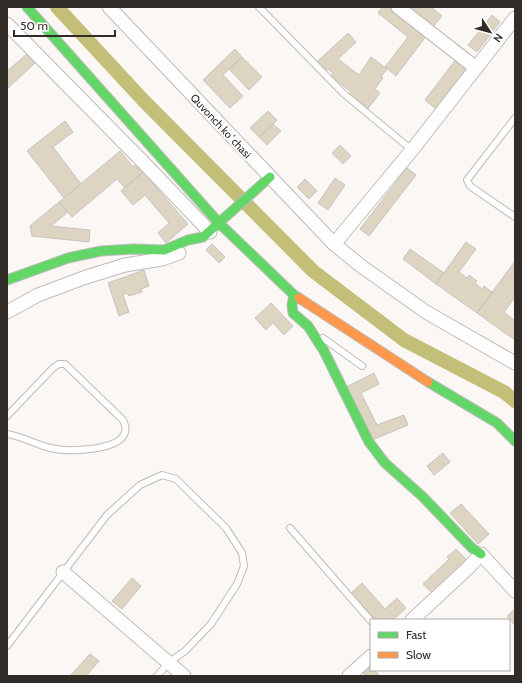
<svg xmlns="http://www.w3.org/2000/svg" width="522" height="683" font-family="Cabin,sans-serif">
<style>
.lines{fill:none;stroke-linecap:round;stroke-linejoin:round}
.canal{stroke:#c4bf78;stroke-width:14}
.building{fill:#ddd4c1;stroke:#c7c4c1}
.lane-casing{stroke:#bfbcb8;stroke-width:8}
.street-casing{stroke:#bfbcb8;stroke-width:15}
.fast-casing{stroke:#bfbcb8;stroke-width:11}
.slow-casing{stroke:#bfbcb8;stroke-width:11}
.lane{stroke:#fefefe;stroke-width:6}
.street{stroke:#fefefe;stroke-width:13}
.fast{stroke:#63d668;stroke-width:9}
.slow{stroke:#ff974d;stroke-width:9}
.labels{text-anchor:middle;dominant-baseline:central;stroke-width:4;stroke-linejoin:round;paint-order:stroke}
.street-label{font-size:11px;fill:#312c27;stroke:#fff}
</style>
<rect width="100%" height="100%" fill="#faf7f5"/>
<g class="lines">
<path class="canal" d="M 57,7 L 143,100 L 313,271 L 404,340 L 504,392 L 515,401"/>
</g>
<path class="building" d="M 382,7 L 390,7 L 427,35 L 396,76 L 385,67 L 408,37 L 378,13 Z
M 404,7 L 431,7 L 442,16 L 432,28 Z
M 492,15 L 500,22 L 477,52 L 468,45 Z
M 348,33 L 356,42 L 338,59 L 359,75 L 371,57 L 387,69 L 381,77 L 383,78 L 375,89 L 380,93 L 367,110 L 362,106 L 363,105 L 349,94 L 351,92 L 331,76 L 333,73 L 328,69 L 326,70 L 318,61 Z
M 235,49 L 242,57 L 223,75 L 243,96 L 230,108 L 203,80 Z
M 27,54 L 35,63 L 7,89 L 7,71 Z
M 242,57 L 262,77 L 249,90 L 229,69 Z
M 457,58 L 468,67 L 436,109 L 425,100 Z
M 268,111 L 277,120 L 259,137 L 250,128 Z
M 65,121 L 73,132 L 53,147 L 81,184 L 64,198 L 27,151 Z
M 273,124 L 281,131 L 267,145 L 259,137 Z
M 340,145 L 351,156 L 343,164 L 332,153 Z
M 120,151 L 133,167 L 136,164 L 143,172 L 125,188 L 117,179 L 72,217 L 59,202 Z
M 407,168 L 416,175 L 369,236 L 360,229 Z
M 143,172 L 188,224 L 166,243 L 158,233 L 169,223 L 145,195 L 133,205 L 121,191 Z
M 335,178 L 345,185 L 328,210 L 318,203 Z
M 305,179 L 317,191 L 309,199 L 297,187 Z
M 59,202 L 68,212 L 51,226 L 90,230 L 89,242 L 32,236 L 30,226 Z
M 466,242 L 476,249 L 459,272 L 467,278 L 469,275 L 477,281 L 475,283 L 482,289 L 484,286 L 492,292 L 477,313 L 436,284 Z
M 212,244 L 225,257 L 219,263 L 206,250 Z
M 410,249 L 444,273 L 436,284 L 403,259 Z
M 515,261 L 515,297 L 504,312 L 515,321 L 515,340 L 477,313 Z
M 144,270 L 149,286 L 141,289 L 142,292 L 129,296 L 127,293 L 123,295 L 129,312 L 119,316 L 108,283 Z
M 271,303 L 293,326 L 284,335 L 273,323 L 266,330 L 255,318 Z
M 374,373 L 379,384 L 361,393 L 377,425 L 404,415 L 408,425 L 372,440 L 346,387 Z
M 443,453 L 450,462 L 434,475 L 427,466 Z
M 461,504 L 489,534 L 478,544 L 450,513 Z
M 456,549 L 467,560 L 432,593 L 423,584 L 449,559 L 447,557 Z
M 132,578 L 141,586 L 122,609 L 112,601 Z
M 362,583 L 385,609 L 397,598 L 406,608 L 393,620 L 376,620 L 351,593 Z
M 515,609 L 515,625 L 507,616 Z
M 90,654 L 99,661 L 86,676 L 70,676 Z
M 371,666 L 371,670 L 374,670 L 380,676 L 366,676 L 363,673 Z"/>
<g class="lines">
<g class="lane-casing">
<path id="lane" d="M 259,7 L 344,94 L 412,150
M 515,118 L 467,180 L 470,186 L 515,217
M 323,338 L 362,366
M 7,416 L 53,368 L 59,364 L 65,364 L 123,420 C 125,425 127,429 124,435 C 115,451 67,452 51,448 C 36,445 22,436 7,434
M 290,528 L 371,621
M 7,646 L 107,515 L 140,485 L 162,475 L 176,479 L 226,528 L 242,553 L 244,566 L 237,584 L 211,624 L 185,651 L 168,663 L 157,676"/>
</g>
<g class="street-casing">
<path id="street" d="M 109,7 L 334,244 L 361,266 L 426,312 L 515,363
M 398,7 L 476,68
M 7,24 L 143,162 L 210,232
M 334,244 L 412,150 L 515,18
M 7,312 L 38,295 L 86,277 L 125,265 L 162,259 L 179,253
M 63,572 L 184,676
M 412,620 L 468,568 L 481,554 L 515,591
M 349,676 L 371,656"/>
</g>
<g class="fast-casing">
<path id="fast" d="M 27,7 L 219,223 L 294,295 L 299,298
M 7,280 L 68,258 L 101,251 L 133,249 L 164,250 L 188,240 L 203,237 L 270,177
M 294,295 L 292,305 L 293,313 L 308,326 L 324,351 L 369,442 L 385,463 L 423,497 L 472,548 L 481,554
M 428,382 L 497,423 L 515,441"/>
</g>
<g class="slow-casing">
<path id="slow" d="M 299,298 L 428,382"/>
</g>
<use href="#lane" class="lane"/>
<use href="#street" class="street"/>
<use href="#fast" class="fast"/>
<use href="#slow" class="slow"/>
</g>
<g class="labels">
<g class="street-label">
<text transform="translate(221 126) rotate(47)">Quvonch koʻchasi</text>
</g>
</g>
<rect width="522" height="683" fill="none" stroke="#312c27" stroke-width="16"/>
<rect x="370" y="619" width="140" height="52" fill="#ffffff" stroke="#adaba9"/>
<rect x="378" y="632" width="20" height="6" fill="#63d668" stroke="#adaba9"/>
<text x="406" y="639" font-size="12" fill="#312c27">Fast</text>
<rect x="378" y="652" width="20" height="6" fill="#ff974d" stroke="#adaba9"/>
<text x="406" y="659" font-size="12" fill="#312c27">Slow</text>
<g transform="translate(490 32) rotate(126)" stroke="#ffffff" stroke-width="3" paint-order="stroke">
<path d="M0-3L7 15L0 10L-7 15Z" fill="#312c27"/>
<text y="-6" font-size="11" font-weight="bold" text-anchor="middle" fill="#312c27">N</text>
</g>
<path d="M14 30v6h101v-6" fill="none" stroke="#312c27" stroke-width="2"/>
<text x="20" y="30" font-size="12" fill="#312c27" stroke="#ffffff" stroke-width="3" paint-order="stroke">50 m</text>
</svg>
